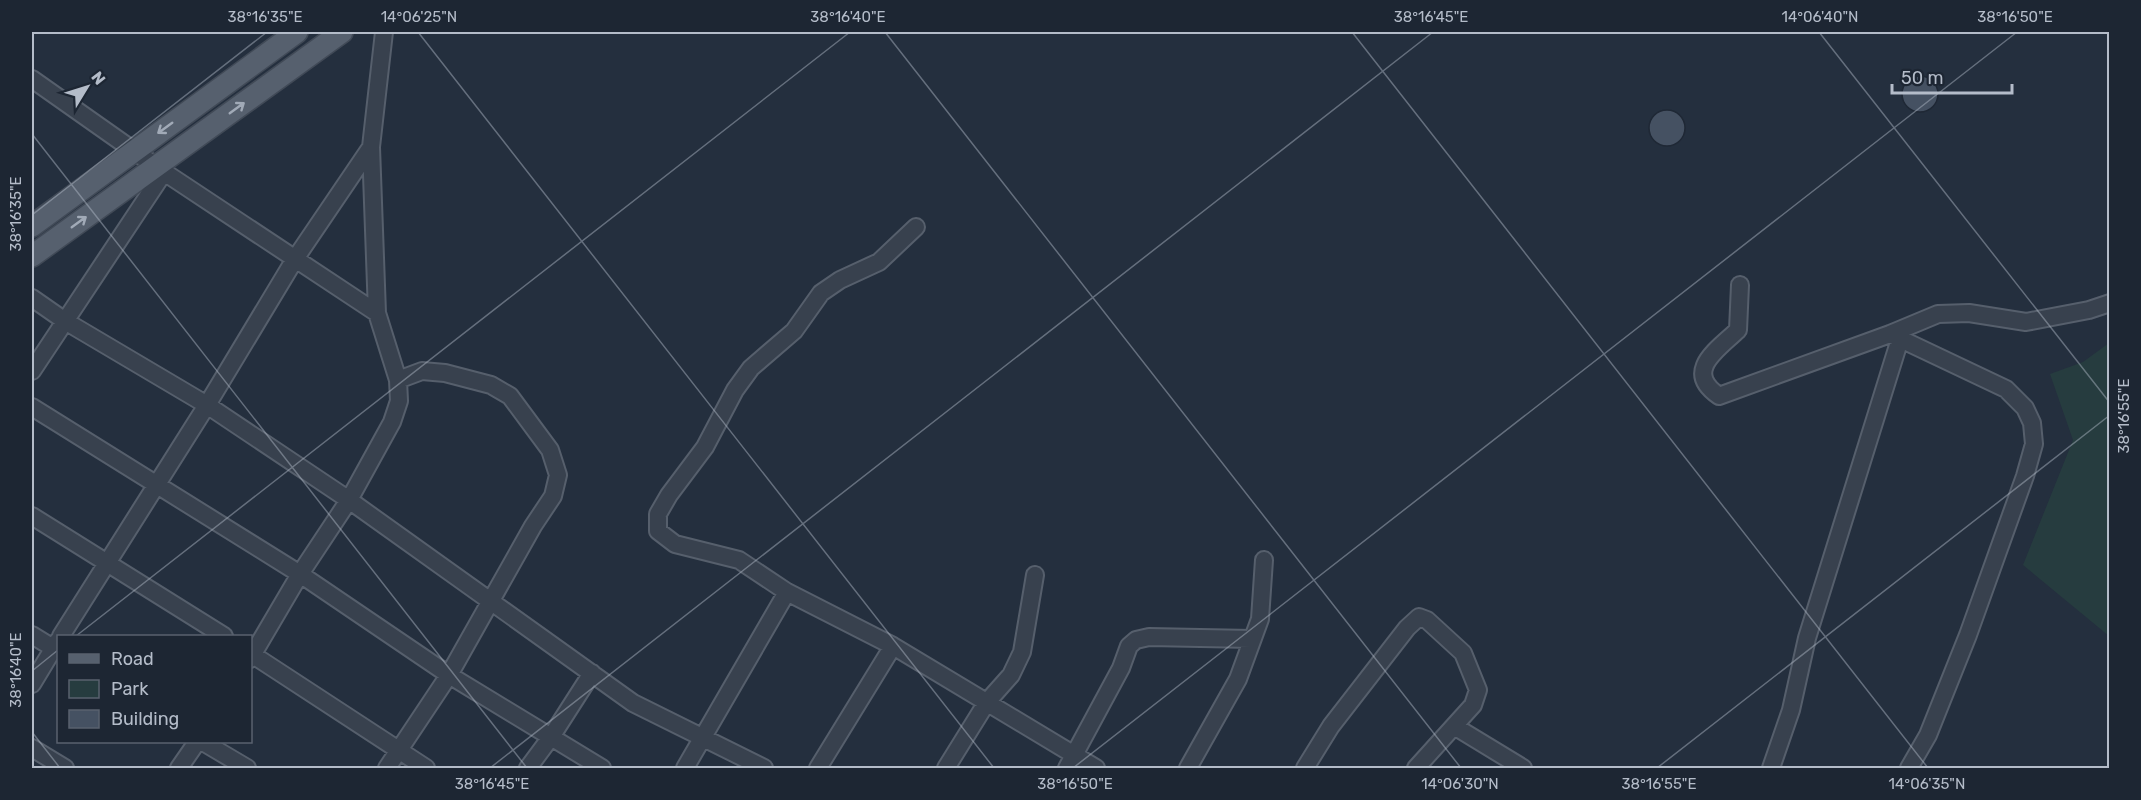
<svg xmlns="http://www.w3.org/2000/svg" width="2141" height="800" font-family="Rubik,sans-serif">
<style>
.green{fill:#263c3f}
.building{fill:#455162;stroke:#1f2835;stroke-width:1.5}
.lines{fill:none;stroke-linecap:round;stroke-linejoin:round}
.minor-casing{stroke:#565f6c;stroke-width:20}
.major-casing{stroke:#414a57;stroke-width:24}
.minor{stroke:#38414e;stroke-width:16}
.major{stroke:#56606e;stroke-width:21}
.oneway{stroke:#a1aab7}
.ticks{fill:none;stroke:#b4bcc9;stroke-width:1.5;stroke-opacity:0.45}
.neatline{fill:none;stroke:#b4bcc9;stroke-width:2}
.ticks-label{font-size:15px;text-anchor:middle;fill:#b4bcc9}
</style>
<rect width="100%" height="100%" fill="#242f3e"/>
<path class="green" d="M 2109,343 L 2109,636 L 2023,565 L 2073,440 L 2050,374 L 2083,362 Z"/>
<path class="building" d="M1902 94a18 18 0 1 1 36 0a18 18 0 1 1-36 0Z
M1649 128a18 18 0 1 1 36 0a18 18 0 1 1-36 0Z"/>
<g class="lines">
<g class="minor-casing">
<path id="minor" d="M 32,79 L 164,172 L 377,313
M 916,227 L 879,262 L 840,280 L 821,293 L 794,331 L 751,368 L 735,390 L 705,447 L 669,495 L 658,514 L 658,531 L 675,544 L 739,560 L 787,592 L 893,646 L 1096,768
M 1740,285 L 1738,330 C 1717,350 1683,371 1719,396 L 1890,334 L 1938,314 L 1969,313 L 2026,322 L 2089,310 L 2110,303
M 32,298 L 65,321 L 207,405 L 349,500 L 633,703 L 764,768
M 1890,334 L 2006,389 L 2025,408 L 2032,423 L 2034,444 L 2025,476 L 1968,635 L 1928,735 L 1909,768
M 32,371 L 164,172
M 32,407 L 300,574 L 449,675 L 602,768
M 32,516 L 224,636
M 32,635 L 58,651
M 61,636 L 207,405 L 295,259 L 371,147
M 250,653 L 426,768
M 250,659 L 300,574 L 349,500 L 392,422 L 399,401 L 398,380 L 377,313 L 371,147 L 384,32
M 32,684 L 58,641
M 1454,726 L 1523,768
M 203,742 L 247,768
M 32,748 L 65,768
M 179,768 L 197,742
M 387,768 L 449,675 L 533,526 L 553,496 L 558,475 L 550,450 L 510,396 L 491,385 L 445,373 L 422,371 L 398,380
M 528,768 L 551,737 L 592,673
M 685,768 L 787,592
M 818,768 L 893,646
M 946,768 L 987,702 L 1011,675 L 1022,652 L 1035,575
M 1067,768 L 1121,668 L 1129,646 L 1136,640 L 1149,637 L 1252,639
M 1188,768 L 1238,679 L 1260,619 L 1264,560
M 1305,768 L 1331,726 L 1407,628 L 1419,617 L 1427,620 L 1463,653 L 1478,690 L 1473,705 L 1416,768
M 1771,768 L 1791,710 L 1807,638 L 1900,339"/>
</g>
<g class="major-casing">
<path id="major" d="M 32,226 L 297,32
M 32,256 L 342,32"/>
</g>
<use href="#minor" class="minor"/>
<use href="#major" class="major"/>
</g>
<defs><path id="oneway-shaft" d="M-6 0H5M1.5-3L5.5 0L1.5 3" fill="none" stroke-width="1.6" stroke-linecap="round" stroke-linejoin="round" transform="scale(1.5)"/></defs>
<g class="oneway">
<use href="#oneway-shaft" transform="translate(237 108) rotate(-36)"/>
<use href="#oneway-shaft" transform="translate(165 128) rotate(144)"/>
<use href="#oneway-shaft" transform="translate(79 222) rotate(-36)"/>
</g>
<path class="ticks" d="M 418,32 L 994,768M 885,32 L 1461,768M 1352,32 L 1928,768M 1819,32 L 2110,403M 32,134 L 527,768M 32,215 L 267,32M 76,636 L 850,32M 32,671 L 58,650M 32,732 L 60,768M 490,768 L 1433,32M 1073,768 L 2017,32M 1657,768 L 2110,415"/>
<rect width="2141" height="800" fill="none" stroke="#1d2633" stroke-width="66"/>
<rect x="57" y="635" width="195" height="108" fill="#1d2633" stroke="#59626f" stroke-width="1.5"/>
<rect x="69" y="654" width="30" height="9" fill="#56606e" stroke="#59626f" stroke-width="1.5"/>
<text x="111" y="665" font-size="18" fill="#b4bcc9">Road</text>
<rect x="69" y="680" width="30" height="18" fill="#263c3f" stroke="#59626f" stroke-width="1.5"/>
<text x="111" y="695" font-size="18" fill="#b4bcc9">Park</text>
<rect x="69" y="710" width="30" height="18" fill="#455162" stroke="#59626f" stroke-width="1.5"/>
<text x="111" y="725" font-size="18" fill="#b4bcc9">Building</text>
<g transform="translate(87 87) rotate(52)" stroke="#1d2633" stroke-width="4.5" paint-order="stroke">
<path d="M0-4.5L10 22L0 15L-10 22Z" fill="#b4bcc9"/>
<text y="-9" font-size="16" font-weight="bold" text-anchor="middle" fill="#b4bcc9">N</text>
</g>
<path d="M1892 84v9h120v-9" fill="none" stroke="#b4bcc9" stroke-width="3"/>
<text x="1901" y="84" font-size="18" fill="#b4bcc9" stroke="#1d2633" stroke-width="4.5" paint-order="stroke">50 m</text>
<rect x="33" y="33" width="2075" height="734" class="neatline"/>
<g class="ticks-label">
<text x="265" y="22">38°16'35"E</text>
<text x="419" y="22">14°06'25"N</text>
<text x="848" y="22">38°16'40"E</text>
<text x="1431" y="22">38°16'45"E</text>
<text x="1820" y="22">14°06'40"N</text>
<text x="2015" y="22">38°16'50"E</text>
<text transform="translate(16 214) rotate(-90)" y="5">38°16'35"E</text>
<text transform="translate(2124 416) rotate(-90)" y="5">38°16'55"E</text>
<text transform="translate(16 670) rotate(-90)" y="5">38°16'40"E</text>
<text x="492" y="789">38°16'45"E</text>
<text x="1075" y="789">38°16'50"E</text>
<text x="1460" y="789">14°06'30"N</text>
<text x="1659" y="789">38°16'55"E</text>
<text x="1927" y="789">14°06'35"N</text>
</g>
</svg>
